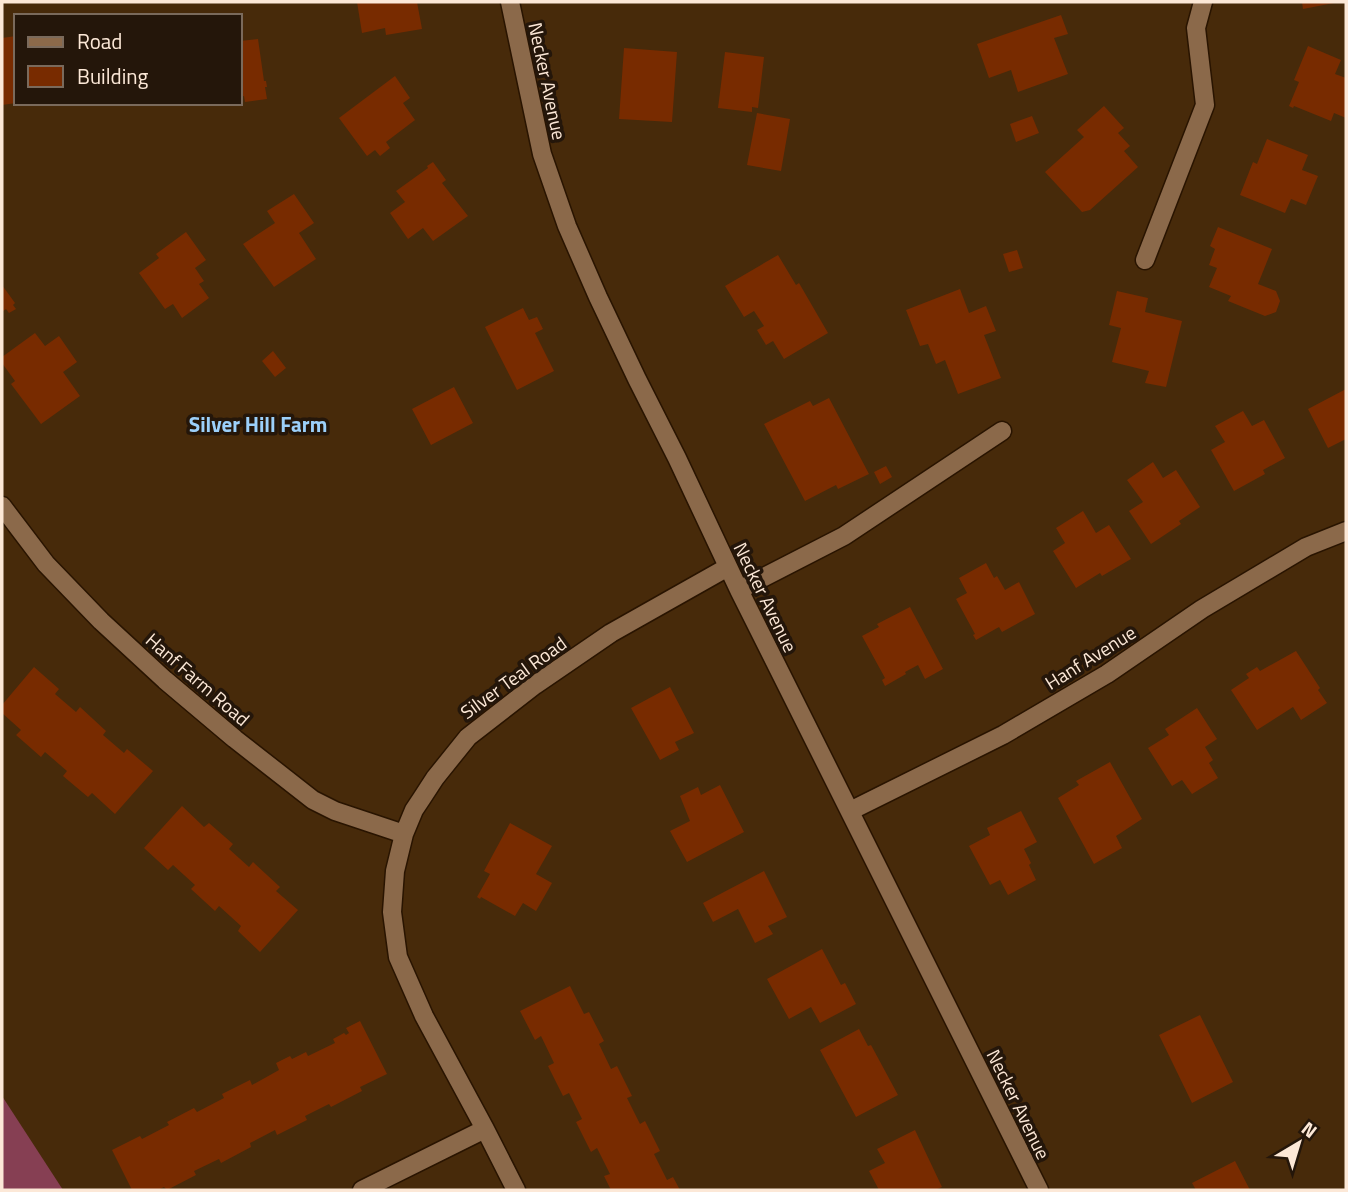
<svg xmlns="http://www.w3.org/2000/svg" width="1348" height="1192" font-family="'Titillium Web',sans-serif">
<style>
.green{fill:#863f53}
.building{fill:#782b00}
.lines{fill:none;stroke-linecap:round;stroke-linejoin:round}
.minor-casing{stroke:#291400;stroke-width:21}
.minor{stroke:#8b694a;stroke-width:18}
.labels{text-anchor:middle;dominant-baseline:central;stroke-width:7;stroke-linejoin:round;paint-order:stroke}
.street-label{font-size:19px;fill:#fce8d7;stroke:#24160a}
.neighbourhood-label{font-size:21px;font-weight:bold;fill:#9cd0fa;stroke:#24160a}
</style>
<rect width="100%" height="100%" fill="#472a0a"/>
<path class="green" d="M 2,1096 L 63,1190 L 2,1190 Z"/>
<path class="building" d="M 357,2 L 417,2 L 422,29 L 386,35 L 385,28 L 362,33 Z
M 1302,2 L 1334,2 L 1334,3 L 1303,9 Z
M 1061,15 L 1068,34 L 1054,38 L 1068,74 L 1018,92 L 1011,70 L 989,78 L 977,44 Z
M 16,36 L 16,103 L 2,105 L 2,38 Z
M 258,39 L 264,81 L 266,81 L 267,87 L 265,87 L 267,99 L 245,102 L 244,96 L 240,97 L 240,41 Z
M 1308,46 L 1341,60 L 1335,74 L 1346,78 L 1346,118 L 1334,113 L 1331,121 L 1294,106 L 1293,108 L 1289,106 L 1299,82 L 1294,80 Z
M 624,48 L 677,52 L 672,122 L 619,119 Z
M 725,52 L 764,57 L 758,108 L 752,107 L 752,112 L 718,108 Z
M 395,76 L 410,98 L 403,103 L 415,120 L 386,142 L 390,148 L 380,156 L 375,150 L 367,156 L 339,118 Z
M 1104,106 L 1124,128 L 1118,133 L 1130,146 L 1124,151 L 1138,167 L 1090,210 L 1082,212 L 1045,172 L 1084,137 L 1077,130 Z
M 757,113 L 790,119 L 781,171 L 747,165 Z
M 1032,116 L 1039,133 L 1016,142 L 1010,124 Z
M 1267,139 L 1308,155 L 1302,170 L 1318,176 L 1306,205 L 1291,199 L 1285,213 L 1240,195 L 1253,162 L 1257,164 Z
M 433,162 L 446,180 L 442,183 L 468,216 L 433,241 L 423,228 L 408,239 L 390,213 L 405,202 L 396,191 L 428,168 L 427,166 Z
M 294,194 L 314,223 L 299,233 L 316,259 L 274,287 L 243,244 L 275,223 L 267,211 Z
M 1218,227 L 1272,249 L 1258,284 L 1276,291 L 1280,301 L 1276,312 L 1265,316 L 1228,301 L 1231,296 L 1209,287 L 1217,268 L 1209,265 L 1215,249 L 1210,246 Z
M 186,232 L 206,260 L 195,268 L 204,281 L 199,284 L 209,298 L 182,318 L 173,304 L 165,309 L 139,273 L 159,258 L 156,254 Z
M 1017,250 L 1023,268 L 1009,272 L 1003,254 Z
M 778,255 L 796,285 L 799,283 L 828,333 L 784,359 L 773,341 L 766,345 L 757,330 L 764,326 L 754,311 L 744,317 L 725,286 Z
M 2,285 L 15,303 L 13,305 L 16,309 L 9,313 L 6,309 L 2,312 Z
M 960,289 L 969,313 L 986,306 L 996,331 L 984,335 L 1001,378 L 958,394 L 945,360 L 936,364 L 928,344 L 920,346 L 906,310 Z
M 1117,291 L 1148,298 L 1145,312 L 1182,321 L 1166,387 L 1145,383 L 1149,371 L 1112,362 L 1121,328 L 1109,325 Z
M 523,308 L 529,320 L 537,317 L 543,329 L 535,333 L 554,371 L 517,390 L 485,327 Z
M 35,333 L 45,346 L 59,336 L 77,362 L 63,372 L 80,396 L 41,424 L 11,384 L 15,381 L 2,363 L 2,357 Z
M 273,351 L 286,368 L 275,377 L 262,361 Z
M 454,387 L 473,423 L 431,445 L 412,409 Z
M 1346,389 L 1346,439 L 1328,448 L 1308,409 Z
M 829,398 L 869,474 L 838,489 L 836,485 L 805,501 L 764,424 L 810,401 L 813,406 Z
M 1243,411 L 1252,426 L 1264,420 L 1285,458 L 1263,470 L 1265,474 L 1234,491 L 1211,450 L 1225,442 L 1215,426 Z
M 1153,462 L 1163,478 L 1176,470 L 1200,507 L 1179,521 L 1181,524 L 1151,544 L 1129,511 L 1143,502 L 1127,480 Z
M 886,466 L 892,477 L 880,484 L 874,472 Z
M 1083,511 L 1096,533 L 1109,525 L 1131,559 L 1102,576 L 1100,573 L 1076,588 L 1053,551 L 1065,543 L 1056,528 Z
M 986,563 L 994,578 L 997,576 L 1005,590 L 1019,582 L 1035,614 L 1002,632 L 999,627 L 976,640 L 973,635 L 975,634 L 956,599 L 967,593 L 959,578 Z
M 910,607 L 943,669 L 925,679 L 918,665 L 905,672 L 906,674 L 885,686 L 882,680 L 885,678 L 862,636 L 879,627 L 877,624 Z
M 1296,651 L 1320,688 L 1318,690 L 1327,703 L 1301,720 L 1293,707 L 1257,730 L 1231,690 L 1249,678 L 1246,674 L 1257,667 L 1260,671 Z
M 34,667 L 59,689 L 55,694 L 76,712 L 80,707 L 106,731 L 103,735 L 124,753 L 127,749 L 153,771 L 115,814 L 92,793 L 88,797 L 63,776 L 67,771 L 45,752 L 41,757 L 16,735 L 21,730 L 2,713 L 2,705 Z
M 670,687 L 694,733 L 675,742 L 679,750 L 660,760 L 631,708 Z
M 1197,708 L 1217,739 L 1205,747 L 1213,760 L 1209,763 L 1218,778 L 1192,794 L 1182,780 L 1172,786 L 1148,748 L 1169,735 L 1165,729 Z
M 1110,762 L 1142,819 L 1116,836 L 1122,848 L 1094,864 L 1058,798 L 1079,785 L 1076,781 Z
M 720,785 L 744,832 L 687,862 L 670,831 L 690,821 L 680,796 L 698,787 L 701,795 Z
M 182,806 L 204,827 L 209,823 L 233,844 L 229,849 L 249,867 L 253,862 L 280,887 L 276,891 L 298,910 L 260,952 L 238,931 L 241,926 L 219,906 L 215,911 L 191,889 L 195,885 L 173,865 L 168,870 L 144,848 Z
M 1021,811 L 1037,842 L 1024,849 L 1031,863 L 1029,865 L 1036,880 L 1008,895 L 1000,880 L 990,885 L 969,846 L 990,835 L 987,828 Z
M 510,823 L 552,846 L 536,874 L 552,883 L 536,911 L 523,903 L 515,916 L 481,897 L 480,899 L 477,897 L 490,874 L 484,871 Z
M 764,871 L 787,917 L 768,926 L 773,934 L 755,943 L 738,909 L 713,922 L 703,903 Z
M 822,949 L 841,985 L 845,983 L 856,1004 L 820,1023 L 811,1007 L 789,1019 L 767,979 Z
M 570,986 L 584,1014 L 589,1012 L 604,1041 L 599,1044 L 611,1069 L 617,1066 L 632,1096 L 627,1098 L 640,1124 L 645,1121 L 660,1151 L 654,1154 L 667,1180 L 673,1177 L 680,1190 L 611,1190 L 604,1176 L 610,1174 L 597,1148 L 591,1152 L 576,1122 L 582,1119 L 569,1093 L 563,1096 L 548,1066 L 554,1063 L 541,1036 L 535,1040 L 520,1011 Z
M 1200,1015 L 1233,1082 L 1192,1103 L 1159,1035 Z
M 360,1021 L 387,1074 L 360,1087 L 362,1091 L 331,1107 L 329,1104 L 305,1116 L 307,1120 L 277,1135 L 275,1130 L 250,1143 L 251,1147 L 221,1163 L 219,1159 L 194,1171 L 196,1175 L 167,1190 L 164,1187 L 158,1190 L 132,1190 L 112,1150 L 140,1136 L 142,1139 L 169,1125 L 167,1122 L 194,1108 L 197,1112 L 224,1098 L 222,1094 L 250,1080 L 252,1085 L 279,1070 L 276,1063 L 290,1056 L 292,1059 L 306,1052 L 308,1056 L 335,1043 L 333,1039 L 344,1033 L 346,1035 L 349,1033 L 346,1028 Z
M 859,1029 L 868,1046 L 871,1045 L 898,1095 L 856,1117 L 820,1050 Z
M 915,1130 L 942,1187 L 935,1190 L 879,1190 L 869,1171 L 885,1163 L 877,1149 Z
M 1235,1161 L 1250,1190 L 1196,1190 L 1192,1183 Z"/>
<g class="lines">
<g class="minor-casing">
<path id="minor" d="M 510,2 L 542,154 L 567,226 L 598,297 L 637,379 L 677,458 L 739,590 L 1039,1190
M 1145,260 L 1205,105 L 1196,28 L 1203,2
M 2,506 L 46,564 L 101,621 L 165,680 L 235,739 L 313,800 L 335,811 L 404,834
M 739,590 L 844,536 L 1002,431
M 850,811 L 1003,735 L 1107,674 L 1202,609 L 1306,547 L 1346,531
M 362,1190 L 485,1129
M 516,1190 L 485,1129 L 424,1016 L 398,957 L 392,912 L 395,871 L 404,834 L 414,810 L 422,798 L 435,778 L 468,737 L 535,685 L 611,633 L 728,567"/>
</g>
<use href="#minor" class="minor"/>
</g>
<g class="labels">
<g class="street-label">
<text transform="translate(548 81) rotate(78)">Necker Avenue</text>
<text transform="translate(766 597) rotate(64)">Necker Avenue</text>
<text transform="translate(1090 657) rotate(-32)">Hanf Avenue</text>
<text transform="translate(513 677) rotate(-36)">Silver Teal Road</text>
<text transform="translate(198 679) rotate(41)">Hanf Farm Road</text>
<text transform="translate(1019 1104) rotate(64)">Necker Avenue</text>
</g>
<g class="neighbourhood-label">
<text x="258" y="424">Silver Hill Farm</text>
</g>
</g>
<rect width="1348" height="1192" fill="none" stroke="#fce8d7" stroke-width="7"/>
<rect x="14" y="14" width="228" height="91" fill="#24160a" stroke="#7a6a5c" stroke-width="2"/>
<rect x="28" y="37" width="35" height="10" fill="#8b694a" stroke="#7a6a5c" stroke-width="2"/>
<text x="77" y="49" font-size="21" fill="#fce8d7">Road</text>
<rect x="28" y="66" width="35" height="21" fill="#782b00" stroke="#7a6a5c" stroke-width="2"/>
<text x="77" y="84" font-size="21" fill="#fce8d7">Building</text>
<g transform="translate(1299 1143) rotate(38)" stroke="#24160a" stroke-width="5" paint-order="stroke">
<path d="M0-5L12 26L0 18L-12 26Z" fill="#fce8d7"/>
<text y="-10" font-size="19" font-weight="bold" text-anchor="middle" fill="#fce8d7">N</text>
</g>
</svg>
